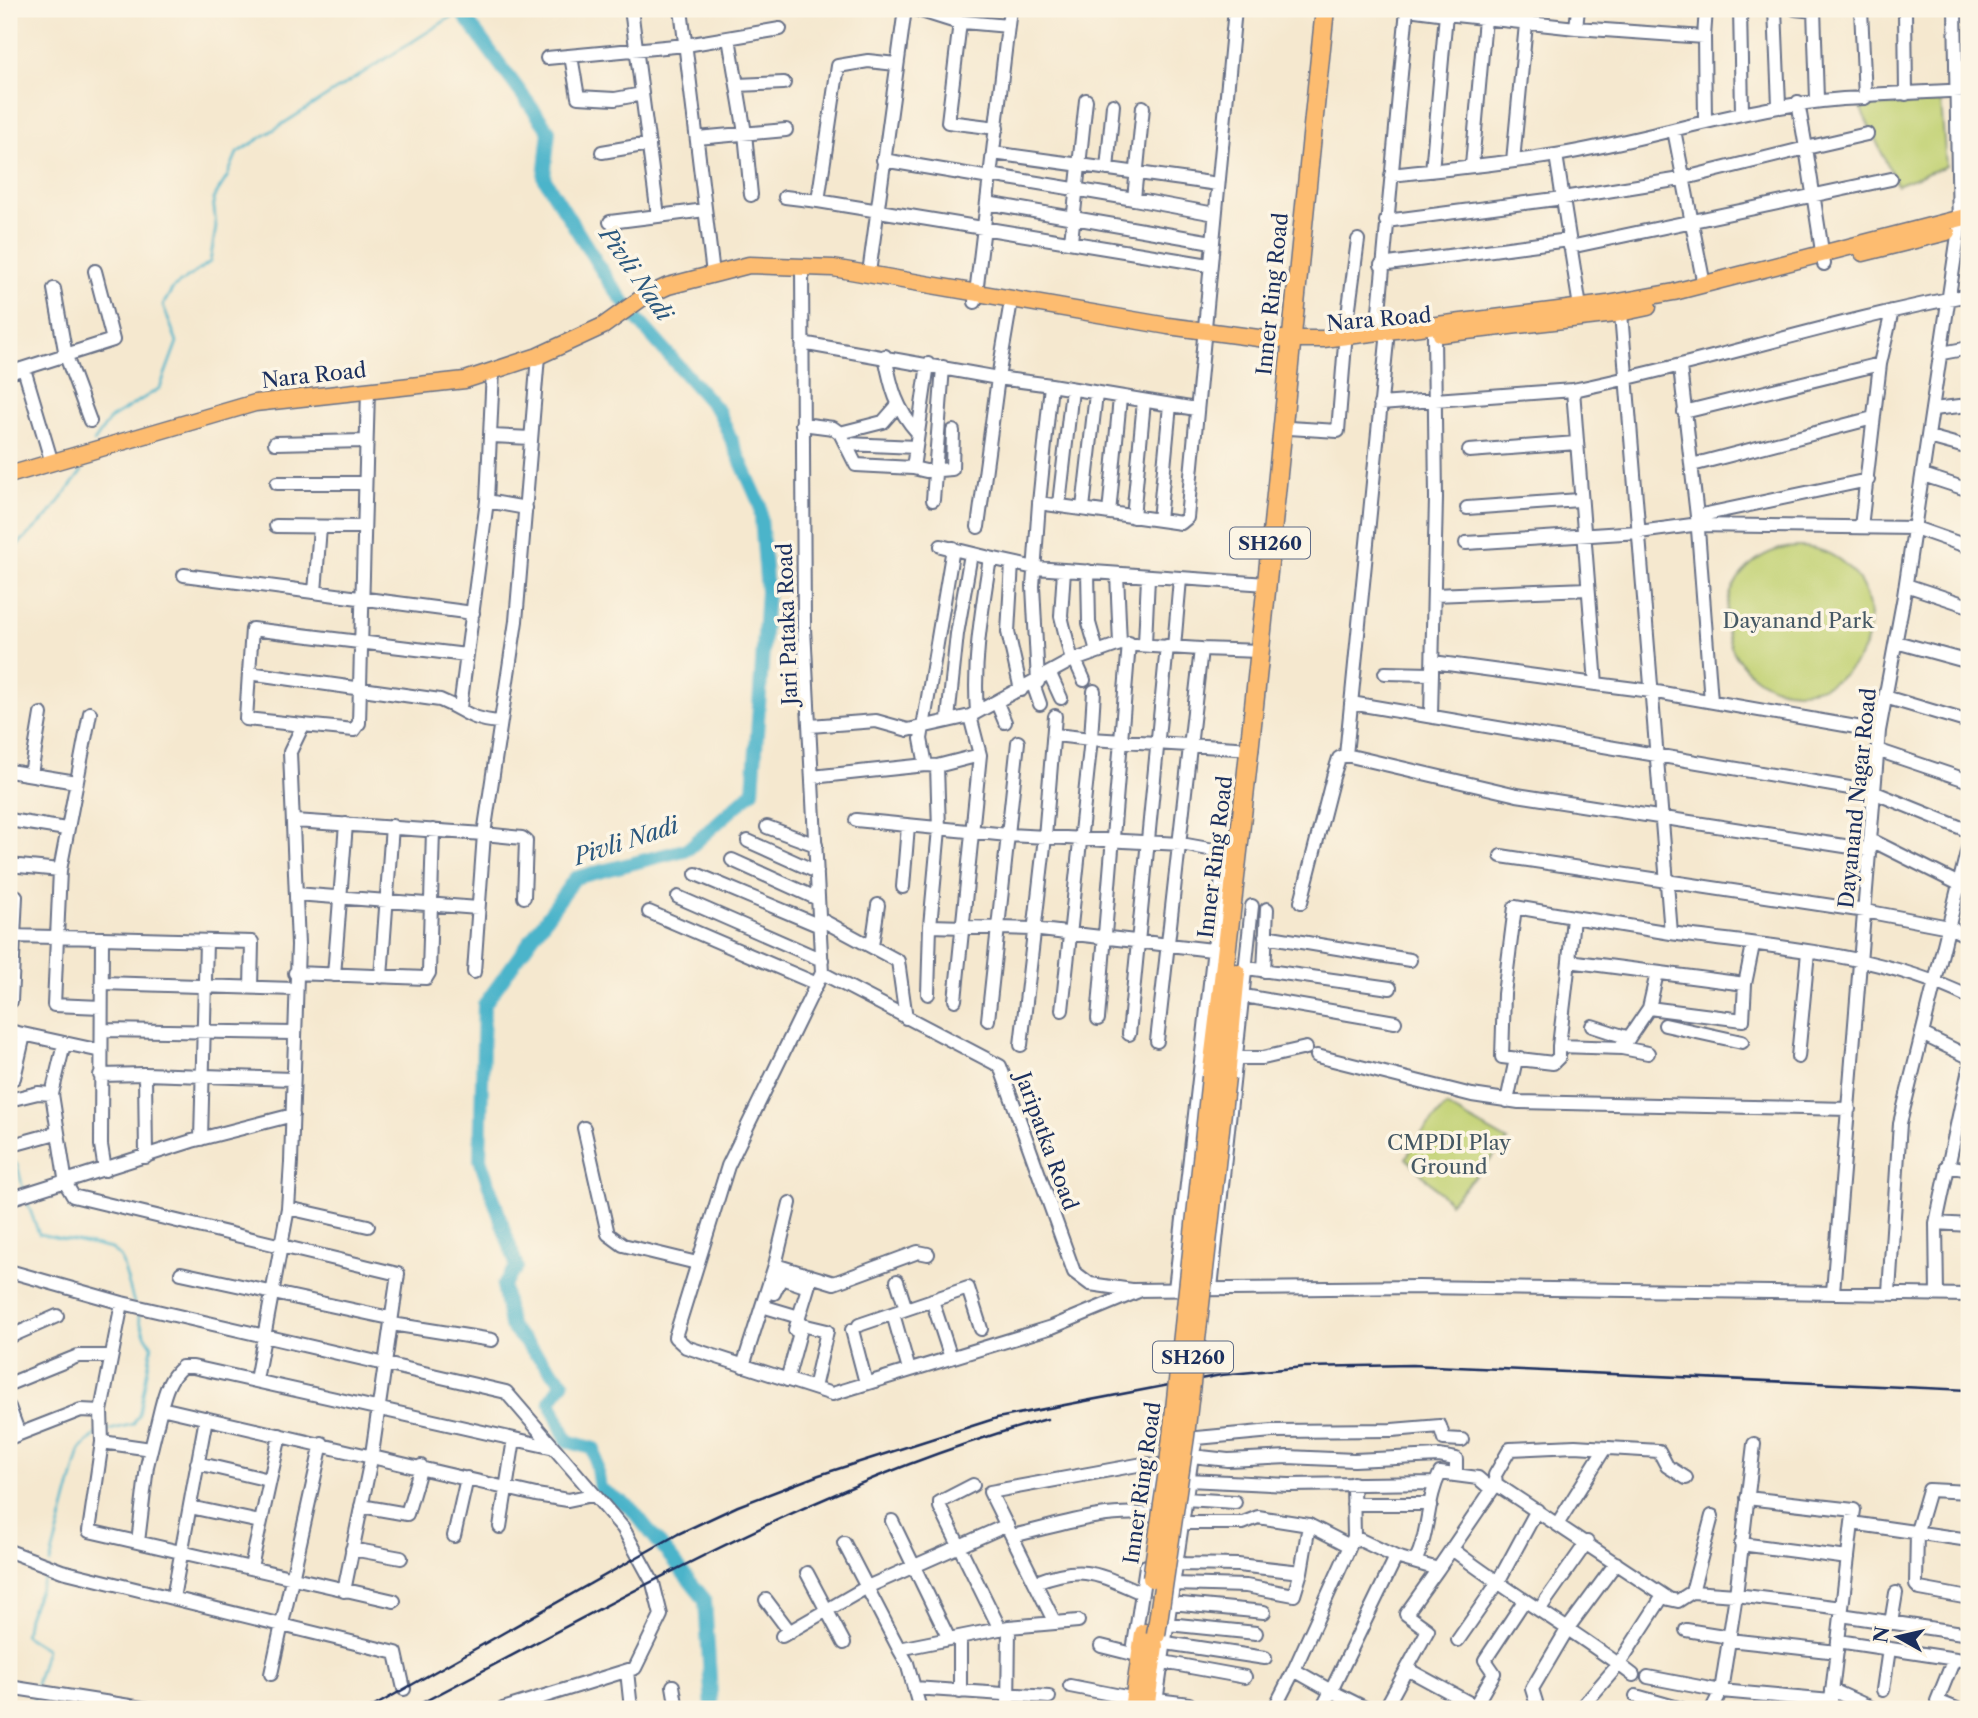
<svg xmlns="http://www.w3.org/2000/svg" width="1978" height="1718" font-family="'Libre Caslon Text',serif">
<style>
.green{fill:#c2d275;stroke:#6e806a;stroke-width:2}
.lines{fill:none;stroke-linecap:round;stroke-linejoin:round}
.stream{stroke:#4cb4ca;stroke-width:2.5}
.river{stroke:#4cb4ca;stroke-width:14}
.minor-casing{stroke:#677086;stroke-width:16}
.major-casing{stroke:#677086;stroke-width:19}
.highway-casing{stroke:#677086;stroke-width:21}
.minor{stroke:#fff;stroke-width:12}
.major{stroke:#fdbc70;stroke-width:16}
.highway{stroke:#fdbc70;stroke-width:18}
.rail{stroke:#1b2f5e;stroke-width:2.5}
.highway-bridge-casing{stroke:#677086;stroke-width:21;stroke-linecap:butt}
.highway-bridge{stroke:#fdbc70;stroke-width:18}
.labels{text-anchor:middle;dominant-baseline:central;stroke-width:7;stroke-linejoin:round;paint-order:stroke}
.shield{fill:#fcf5e5;stroke:#5e6a86;stroke-width:2}
.shield-label{font-size:19px;font-weight:bold;fill:#1b2f5e}
.street-label{font-size:21px;fill:#1b2f5e;stroke:#fcf5e5}
.park-label{font-size:21px;fill:#455864;stroke:#fcf5e5}
.water-label{font-size:23px;font-style:italic;fill:#2a577e;stroke:#fcf5e5}
</style>
<rect width="100%" height="100%" fill="#fcf5e5"/>
<filter id="ink" filterUnits="userSpaceOnUse"><feTurbulence type="fractalNoise" baseFrequency=".0143" numOctaves="2"/><feDisplacementMap in="SourceGraphic" scale="14" xChannelSelector="R" yChannelSelector="G"/><feConvolveMatrix kernelMatrix="1 2 1 2 8 2 1 2 1" color-interpolation-filters="sRGB"/></filter>
<filter id="wash" filterUnits="userSpaceOnUse"><feTurbulence type="fractalNoise" baseFrequency=".00686" numOctaves="4" result="noise"/><feDisplacementMap in="SourceGraphic" scale="28" xChannelSelector="R" yChannelSelector="G"/><feGaussianBlur stdDeviation="1.57" result="paint"/><feColorMatrix in="noise" values="0 0 0 0 0 0 0 0 0 0 0 0 0 0 0 0 0 1.4 0 .05"/><feComposite in="paint" operator="in"/></filter>
<g filter="url(#wash)">
<rect width="100%" height="100%" fill="#f5e8cf"/>
<path class="green" d="M 1941,102 L 1946,166 L 1897,185 L 1860,107 Z
M1726 619a72 72 0 1 1 144 0a72 72 0 1 1-144 0Z
M 1446,1106 L 1508,1141 L 1450,1203 L 1406,1158 L 1420,1135 Z"/>
<g class="lines">
<path class="stream" d="M 94,442 L 110,419 L 160,388 L 177,342 L 163,305 L 173,288 L 210,262 L 216,227 L 213,199 L 227,177 L 237,153 L 459,12
M 9,553 L 48,516 L 82,471
M 9,1154 L 18,1167 L 23,1189
M 26,1199 L 39,1234 L 112,1249 L 121,1258 L 134,1303
M 106,1431 L 133,1424 L 139,1415 L 152,1346 L 144,1333 L 137,1312
M 50,1563 L 80,1450 L 96,1434
M 35,1688 L 46,1649 L 25,1636 L 28,1617 L 48,1569
M 33,1709 L 35,1695"/>
<path class="river" d="M 459,9 L 549,131 L 544,178 L 609,282 L 636,318 L 719,412 L 760,505 L 767,592 L 753,791 L 688,849 L 575,878 L 484,1005 L 480,1159 L 517,1267 L 503,1285 L 510,1326 L 563,1383 L 550,1401 L 567,1441 L 594,1449 L 600,1489 L 630,1507 L 705,1600 L 712,1709"/>
</g>
</g>
<g filter="url(#ink)">
<g class="lines">
<g class="minor-casing">
<path id="minor" d="M 631,9 L 658,216 L 705,210
M 681,9 L 713,274
M 915,9 L 953,21 L 1008,26
M 1408,9 L 1446,14
M 1578,9 L 1576,28 L 1704,37 L 1706,9
M 1740,9 L 1742,112
M 1775,9 L 1779,105
M 1795,9 L 1814,11
M 1814,9 L 1817,99
M 1905,9 L 1906,94
M 960,22 L 948,122 L 997,128
M 1704,37 L 1705,121
M 729,38 L 745,133 L 751,195
M 571,56 L 578,97 L 615,99 L 642,94
M 547,58 L 686,45 L 780,29
M 896,64 L 868,61 L 838,66 L 818,201 L 1209,265
M 737,85 L 784,83
M 1865,95 L 1969,90
M 1798,102 L 1806,148 L 1867,134
M 1143,107 L 1134,199 L 1215,214
M 1674,130 L 1704,285
M 697,138 L 786,130
M 602,152 L 649,144
M 993,153 L 1218,184
M 1556,155 L 1580,307
M 883,160 L 990,178
M 1513,161 L 1526,24
M 1472,165 L 1485,19
M 1107,169 L 1113,105
M 1432,171 L 1446,14 L 1576,28
M 990,175 L 1134,199
M 1391,175 C 1446,169 1501,164 1556,155 C 1660,138 1758,101 1865,98 L 1861,9
M 785,197 L 818,201
M 987,203 L 1212,242
M 1386,221 L 1563,198 L 1681,179 L 1806,148 L 1824,264
M 610,222 L 658,216
M 1071,241 L 1086,100
M 1570,247 L 1891,179
M 1381,265 L 1568,240
M 802,266 L 804,628 L 822,973 L 728,1166 L 675,1337 L 686,1347 L 832,1394 L 1052,1327 L 1141,1290
M 869,273 L 905,9
M 54,289 L 66,356 L 90,421
M 975,302 L 1010,9
M 1621,313 L 1671,933 C 1771,947 1877,952 1969,997
M 1377,333 L 1407,9
M 1345,337 L 1358,240
M 1387,341 L 1346,755 L 1517,795 L 1870,850
M 802,343 L 998,378 L 1010,307
M 1942,353 L 1969,348
M 1680,367 L 1697,516 L 1711,701
M 24,369 L 52,463
M 9,373 L 113,340 L 95,271
M 1380,404 L 1573,390
M 1196,409 L 1051,385 L 1039,503 L 1181,523 L 1187,518 L 1235,9
M 1933,409 L 1969,405
M 1684,412 L 1880,364
M 802,424 L 833,428 L 840,433 L 856,465 L 913,468 L 918,433 C 896,409 891,387 885,356
M 1289,428 L 1338,431 L 1345,344
M 840,433 L 883,422 L 897,406
M 918,433 L 928,364
M 492,436 L 531,438
M 1929,437 L 1969,448
M 275,443 L 365,441
M 847,444 L 916,447
M 1469,451 L 1576,443
M 1692,465 L 1873,418
M 913,468 L 926,471 L 952,469 L 953,431
M 1923,475 L 1969,490
M 277,483 L 365,483
M 933,500 L 943,367
M 487,501 L 526,508
M 1059,504 L 1072,390
M 1083,508 L 1096,394
M 1467,508 L 1579,500
M 1109,513 L 1120,398
M 1697,516 L 1868,480
M 1133,517 L 1144,401
M 1159,520 L 1170,405
M 276,526 L 364,527
M 978,527 L 998,378 L 1051,385
M 1861,527 L 1880,364 L 1892,311
M 1466,543 L 1639,532 L 1692,525 L 1915,528 L 1969,547
M 941,546 L 990,558
M 953,548 L 921,739 L 926,765 L 937,766 L 939,829 L 930,926 L 1032,929 L 1212,950
M 1012,563 L 1008,632 L 1021,690
M 1064,570 L 1061,616 L 1072,661
M 1088,571 L 1089,623 L 1097,651
M 1117,574 L 1120,644
M 184,575 L 473,613
M 1906,585 L 1969,606
M 315,592 L 320,527
M 1434,595 L 1588,589
M 1896,642 L 1969,662
M 1145,643 L 1148,577
M 1174,647 L 1180,579
M 1075,660 L 1084,680
M 1433,662 L 1596,684
M 249,673 L 252,629 L 466,655
M 1385,673 L 1432,674
M 1050,674 L 1061,698
M 1038,682 L 1033,586 L 1039,503
M 1033,684 L 1040,704
M 1885,697 L 1969,722
M 997,703 L 1005,722
M 1351,703 L 1873,792 L 1969,831
M 460,708 L 487,501 L 493,370
M 977,712 C 973,660 982,610 990,558 L 1035,568 L 1267,584
M 90,713 L 60,870 L 54,1005 L 101,1007
M 1431,716 L 1436,498 L 1434,335
M 948,719 L 957,634 L 971,554
M 303,725 L 246,719 L 249,673 L 440,700 C 467,711 467,719 499,722
M 810,726 L 876,721 L 908,730 L 970,716 L 1069,662 L 1120,644 L 1201,649
M 1879,731 L 1651,691 L 1596,684 L 1573,390 C 1706,363 1835,320 1969,295
M 1055,735 L 1091,739 L 1094,691
M 1877,750 L 1969,781
M 937,766 L 980,755
M 9,771 L 76,782
M 31,774 L 41,714
M 812,777 L 926,765
M 9,820 L 66,829
M 856,820 L 1008,835 L 1181,844 L 1225,852 L 1232,850
M 295,821 L 484,834 L 516,621 L 538,356
M 767,827 L 816,845
M 1871,840 L 1969,889
M 748,841 L 817,872
M 1501,856 L 1865,911 L 1949,927 L 1969,937
M 732,860 L 818,899
M 9,865 L 60,870
M 696,874 L 820,926
M 903,887 L 908,826
M 296,894 L 478,908
M 678,897 L 822,960
M 1301,902 L 1333,777 L 1339,758 L 1346,755
M 649,912 L 817,984
M 820,919 L 898,961 L 906,1018
M 1671,933 L 1573,917 L 1569,961 L 1745,984 L 1753,945
M 9,936 L 102,938
M 1265,936 L 1410,960
M 872,946 L 878,905
M 1569,961 L 1559,1046 L 1622,1048 L 1649,1008 L 1657,973
M 1247,968 L 1390,988
M 1264,971 L 1267,909
M 474,972 L 484,834 L 522,838 L 526,841 L 524,897
M 295,973 L 426,978 L 429,973 L 433,830
M 822,973 L 1000,1066 L 1074,1272 L 1090,1284 L 1132,1290 L 1419,1287 L 1969,1295
M 334,975 L 346,824
M 381,977 L 392,826
M 102,983 L 294,989
M 928,994 L 930,926
M 1244,996 L 1395,1022
M 955,1000 L 980,755 L 970,716
M 11,1001 L 16,896
M 1649,1008 L 1743,1020 L 1745,984
M 1062,1010 L 1091,739 L 1252,749
M 1098,1019 L 1129,643
M 988,1020 L 1018,742
M 1665,1025 L 1742,1042
M 1592,1026 L 1629,1038
M 102,1030 L 293,1033
M 9,1031 L 101,1051
M 1129,1034 L 1167,646
M 1922,1034 L 1969,1057
M 1157,1041 L 1201,649 L 1261,651
M 64,1044 L 52,1094 L 66,1184 L 73,1196 L 398,1274 L 372,1454 L 344,1591
M 1021,1045 L 1045,837 L 1055,716
M 1559,1046 L 1559,1057 L 1553,1063 L 1502,1057 L 1504,994 L 1515,907 L 1573,917
M 1622,1048 L 1648,1053
M 1317,1056 L 1472,1095 L 1519,1102 L 1849,1109
M 1798,1057 L 1808,952
M 1237,1058 L 1263,1058 L 1306,1048
M 145,1074 L 292,1079
M 100,1075 L 145,1074 L 146,1157
M 14,1078 L 24,1035
M 9,1100 L 38,1093 L 52,1094
M 1507,1101 L 1516,1059
M 584,1128 L 608,1234 L 623,1245 L 697,1263
M 201,1139 L 206,941
M 16,1144 L 56,1133
M 1947,1166 L 1969,1170
M 105,1170 L 101,1145 L 102,938 L 252,942 L 251,988
M 9,1199 L 192,1141 L 293,1115
M 288,1208 L 368,1226
M 1936,1223 L 1969,1225
M 775,1265 L 834,1283 L 918,1252 L 928,1254
M 9,1271 L 122,1303 L 506,1392 L 623,1528 L 653,1583 L 661,1615 L 635,1668 L 503,1709
M 181,1273 L 390,1318
M 897,1281 L 906,1309
M 1211,1288 L 1252,906
M 1175,1289 L 1225,852
M 1833,1292 L 1879,731 L 1904,596 L 1959,229 L 1955,9
M 1889,1292 L 1900,1123 L 1969,844
M 774,1293 L 781,1278 L 808,1287
M 1937,1294 L 1936,1223 L 1969,1069
M 932,1300 L 951,1358
M 122,1303 L 101,1411 L 102,1442 L 89,1531 L 394,1601
M 762,1306 L 799,1317
M 893,1314 L 909,1370
M 392,1324 L 492,1340
M 859,1325 L 968,1288 L 981,1329
M 795,1330 L 810,1281
M 852,1330 L 866,1383
M 9,1337 L 57,1316
M 743,1366 L 775,1265 L 790,1203
M 256,1380 L 288,1208 L 291,1162 L 298,945 L 290,752 L 303,725 L 354,730 L 359,723 L 368,390
M 787,1380 L 802,1325 L 827,1331 L 814,1388
M 9,1384 L 78,1356 L 111,1356
M 9,1407 L 19,1434
M 9,1438 L 81,1410 L 101,1411
M 102,1442 L 151,1449
M 550,1447 L 193,1367 L 182,1367 C 169,1378 165,1392 161,1408 L 536,1495 L 568,1500 L 592,1495
M 1192,1456 L 1228,1460 L 1288,1457 L 1354,1460 L 1439,1456 L 1456,1459 L 1456,1475
M 197,1463 L 269,1480
M 1188,1480 L 1289,1485 L 1435,1483
M 1353,1483 L 1354,1537
M 1496,1484 L 1495,1475 L 1510,1449 L 1575,1446 L 1659,1451 L 1667,1466 L 1686,1478
M 973,1485 L 940,1502 L 940,1507 L 1000,1629
M 1969,1492 L 1929,1490 L 1917,1531 L 1916,1585 L 1920,1589 L 1969,1598
M 1747,1498 L 1854,1510 L 1852,1523
M 1185,1499 L 1235,1502
M 1353,1504 L 1431,1504
M 361,1506 L 407,1514 L 421,1466
M 190,1507 L 260,1522
M 892,1521 L 949,1639
M 1182,1523 L 1243,1523 L 1258,1517 L 1309,1525 L 1350,1546
M 1558,1523 L 1605,1448
M 500,1527 L 514,1439
M 454,1536 L 467,1478
M 1012,1536 C 1057,1526 1106,1508 1153,1515
M 138,1542 L 147,1466 L 161,1408
M 844,1543 L 899,1649 L 1009,1627 L 1078,1621
M 1741,1544 L 1848,1558
M 352,1549 L 401,1558
M 1452,1549 C 1510,1594 1574,1630 1633,1675
M 9,1551 L 62,1571 L 396,1653 L 404,1689
M 1415,1562 C 1430,1532 1426,1501 1440,1473 L 1478,1478 L 1492,1490
M 251,1567 L 280,1435
M 1301,1572 L 1309,1525
M 807,1573 L 844,1643
M 1036,1582 C 1084,1564 1097,1574 1142,1593
M 1174,1584 L 1246,1586 L 1294,1595 L 1301,1572 L 1238,1565 L 1177,1564
M 1692,1592 L 1712,1516
M 173,1598 L 206,1418
M 766,1600 L 790,1632
M 1171,1603 L 1264,1612
M 1539,1610 L 1587,1542
M 1841,1615 L 1969,1634
M 1055,1623 L 990,1492 L 1143,1464 L 1160,1465 L 1153,1513
M 1891,1623 L 1896,1593
M 1168,1624 L 1256,1633
M 1686,1630 L 1730,1637
M 782,1636 L 867,1587 L 1007,1525
M 960,1637 L 960,1692
M 1458,1640 L 1497,1584 L 1537,1510
M 1729,1640 L 1837,1652
M 1838,1641 L 1969,1661
M 1166,1643 L 1265,1658
M 1134,1645 L 1146,1566
M 1101,1646 L 1133,1654
M 899,1649 L 907,1663 L 920,1709
M 1954,1659 L 1937,1701 L 1957,1709
M 1163,1662 L 1245,1677
M 1407,1669 L 1475,1706 L 1473,1709
M 627,1671 L 631,1709
M 271,1674 L 322,1443
M 1648,1677 L 1721,1691 L 1831,1701
M 673,1686 L 677,1709
M 1070,1686 L 1126,1697
M 9,1687 L 149,1709
M 914,1688 L 1049,1697
M 1832,1690 L 1874,1709
M 1883,1690 L 1889,1649
M 1636,1696 L 1682,1709
M 1157,1700 L 1189,1704
M 1475,1706 L 1494,1673 L 1485,1660 L 1524,1601
M 1008,1709 L 1009,1627
M 1155,1709 L 1192,1456 L 1197,1438 L 1272,1431 L 1392,1430 L 1440,1426 L 1444,1439 L 1462,1440
M 1274,1709 L 1294,1670
M 1322,1709 L 1331,1691 L 1294,1670 L 1354,1537 L 1396,1557
M 1367,1709 L 1331,1691 L 1396,1557 L 1438,1569 L 1496,1484 L 1669,1599 L 1678,1601 L 1692,1592 L 1736,1595 L 1754,1444
M 1385,1709 L 1428,1630 L 1406,1614 L 1438,1569
M 1532,1709 L 1536,1702 L 1532,1689 L 1568,1628 L 1616,1563
M 1580,1709 L 1619,1664 L 1663,1596
M 1712,1709 L 1721,1691 L 1736,1595 L 1842,1608
M 1830,1709 L 1852,1523 L 1969,1540"/>
</g>
<g class="major-casing">
<path id="major" d="M 1863,253 L 1947,232
M 1441,334 L 1615,314 L 1648,307
M 9,475 L 255,403 L 465,380 L 538,356 L 603,326 L 642,298 L 668,286 L 749,265 L 833,268 L 1168,326 L 1266,339 L 1323,339 L 1607,304 L 1674,292 L 1969,216"/>
</g>
<g class="highway-casing">
<path id="highway" d="M 1211,1077 C 1256,722 1288,365 1325,9
M 1226,1077 L 1236,973
M 1133,1709 L 1144,1633
M 1145,1709 L 1154,1646"/>
</g>
<use href="#minor" class="minor"/>
<use href="#major" class="major"/>
<use href="#highway" class="highway"/>
<path class="rail" d="M 369,1709 L 678,1534 L 738,1506 L 819,1475 L 997,1418 L 1221,1375 L 1304,1367 L 1412,1365 L 1969,1390
M 410,1709 C 617,1602 821,1480 1047,1419"/>
<g class="highway-bridge-casing">
<path id="highway-bridge" d="M 1152,1578 L 1169,1464 L 1211,1077
M 1156,1635 L 1185,1436 L 1226,1077"/>
</g>
<use href="#highway-bridge" class="highway-bridge"/>
</g>
</g>
<g class="labels">
<g class="shield">
<rect x="1230" y="527.5" width="80" height="31" rx="5"/>
<rect x="1153" y="1341.5" width="80" height="31" rx="5"/>
</g>
<g class="shield-label">
<text x="1270" y="543">SH260</text>
<text x="1193" y="1357">SH260</text>
</g>
<g class="street-label">
<text transform="translate(1272 294) rotate(-84)">Inner Ring Road</text>
<text transform="translate(1379 319) rotate(-5)">Nara Road</text>
<text transform="translate(314 375) rotate(-6)">Nara Road</text>
<text transform="translate(787 624) rotate(-92)">Jari Pataka Road</text>
<text transform="translate(1857 798) rotate(-84)">Dayanand Nagar Road</text>
<text transform="translate(1215 857) rotate(-83)">Inner Ring Road</text>
<text transform="translate(1047 1141) rotate(70)">Jaripatka Road</text>
<text transform="translate(1142 1483) rotate(-82)">Inner Ring Road</text>
</g>
<g class="park-label">
<text x="1798" y="620">Dayanand Park</text>
<text x="1449" y="1142">CMPDI Play<tspan x="1449" dy="24">Ground</tspan></text>
</g>
<g class="water-label">
<text transform="translate(636 274) rotate(55)">Pivli Nadi</text>
<text transform="translate(626 841) rotate(-18)">Pivli Nadi</text>
</g>
</g>
<rect width="1978" height="1718" fill="none" stroke="#fcf5e5" stroke-width="35"/>
<g transform="translate(1898 1637) rotate(278)" stroke="#fcf5e5" stroke-width="5" paint-order="stroke">
<path d="M0-5L12 26L0 18L-12 26Z" fill="#1b2f5e"/>
<text y="-10" font-size="19" font-weight="bold" text-anchor="middle" fill="#1b2f5e">N</text>
</g>
</svg>
